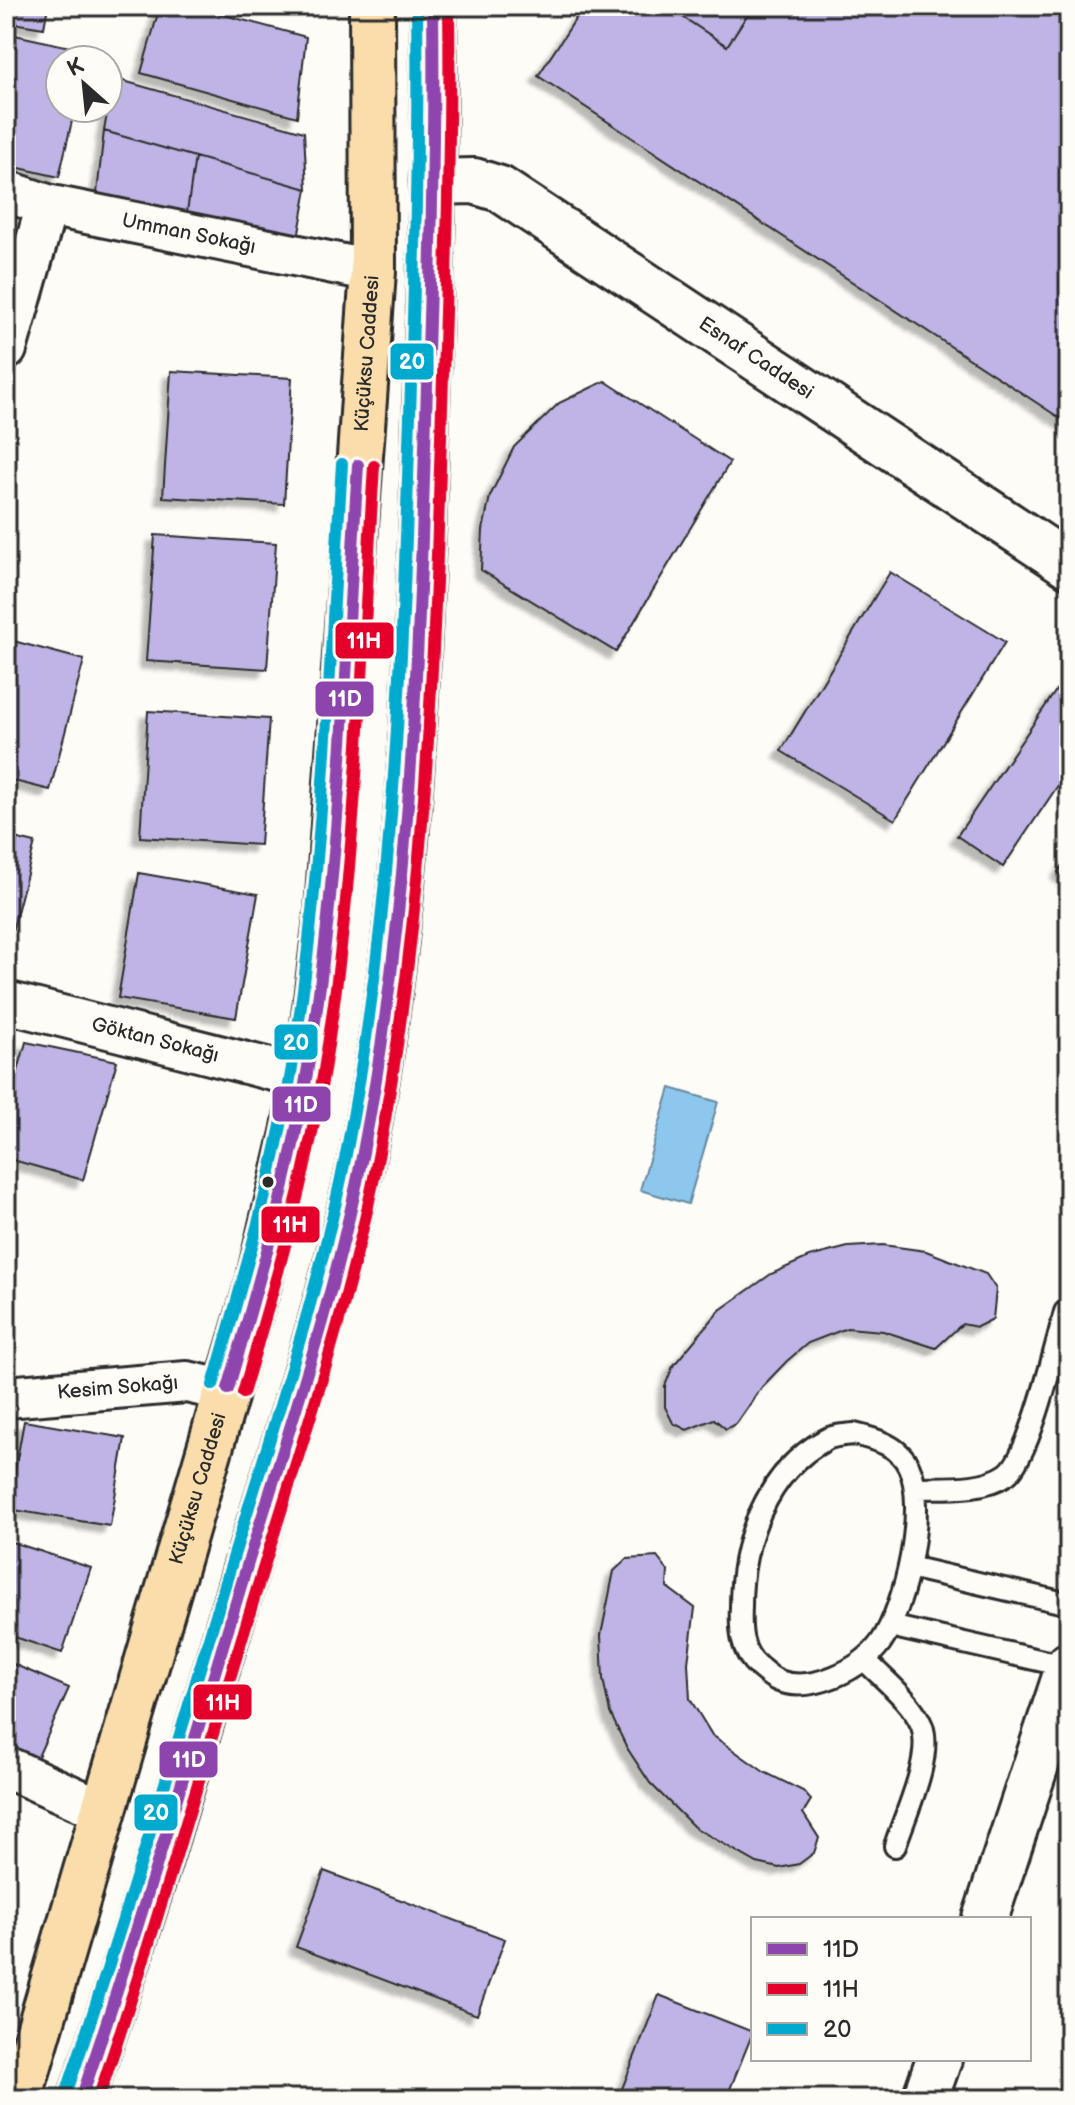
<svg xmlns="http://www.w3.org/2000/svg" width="1075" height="2105" font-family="'Balsamiq Sans',sans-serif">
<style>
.water{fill:#8ec7ed;stroke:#66899f;stroke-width:2}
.building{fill:#bfb4e5;stroke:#2b2b2b;stroke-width:2;filter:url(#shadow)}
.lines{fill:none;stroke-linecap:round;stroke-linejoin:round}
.lane-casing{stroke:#2b2b2b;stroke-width:26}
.street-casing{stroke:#2b2b2b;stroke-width:46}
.secondary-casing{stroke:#2b2b2b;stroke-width:50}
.primary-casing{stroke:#2b2b2b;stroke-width:50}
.lane{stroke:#fdfcf7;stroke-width:20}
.street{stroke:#fdfcf7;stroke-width:40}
.secondary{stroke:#fdfcf7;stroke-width:44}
.primary{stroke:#faddab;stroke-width:44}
.bus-1-casing{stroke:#fdfcf7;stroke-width:18}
.bus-2-casing{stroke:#fdfcf7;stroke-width:18}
.bus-3-casing{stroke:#fdfcf7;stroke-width:18}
.bus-1{stroke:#8e44ad;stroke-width:12}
.bus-2{stroke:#e4002b;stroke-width:12}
.bus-3{stroke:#00a9ce;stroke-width:12}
.bus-dot{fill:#2b2b2b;stroke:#fdfcf7;stroke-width:3}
.labels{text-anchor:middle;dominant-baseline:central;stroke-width:6;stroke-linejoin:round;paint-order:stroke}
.street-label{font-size:20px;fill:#2b2b2b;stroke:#fdfcf7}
.line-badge{stroke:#fdfcf7;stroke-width:3}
.badge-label{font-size:22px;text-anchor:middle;font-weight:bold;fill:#fff}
</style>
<defs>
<filter id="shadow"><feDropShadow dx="-7" dy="7" stdDeviation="2" flood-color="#0004"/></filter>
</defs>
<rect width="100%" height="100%" fill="#fdfcf7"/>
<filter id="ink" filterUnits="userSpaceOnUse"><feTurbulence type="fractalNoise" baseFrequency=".0125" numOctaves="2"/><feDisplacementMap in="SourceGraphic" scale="16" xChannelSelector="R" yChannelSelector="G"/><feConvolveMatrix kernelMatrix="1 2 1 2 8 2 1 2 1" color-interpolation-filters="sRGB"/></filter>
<g filter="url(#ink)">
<path class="water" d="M 670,1088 L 718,1102 L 688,1204 L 640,1190 Z"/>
<path class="building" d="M 6,6 L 48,6 L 44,28 L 6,22 Z
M 160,6 L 191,6 L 306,37 L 297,117 L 141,73 Z
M 584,6 L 666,6 L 727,46 L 753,6 L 1069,6 L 1069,424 L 538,76 Z
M 666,6 L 753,6 L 727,46 Z
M 6,33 L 88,51 L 86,60 L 60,60 L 60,108 L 75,108 L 59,177 L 6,165 Z
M 113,78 L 304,132 L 307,189 L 104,131 Z
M 104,131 L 195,157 L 186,219 L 97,193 Z
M 195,157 L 307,189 L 297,244 L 186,219 Z
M 171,371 L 292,378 L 284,504 L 163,497 Z
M 605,381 L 730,462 L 616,652 L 481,570 L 483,530 L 490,496 L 514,447 L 559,403 Z
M 155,535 L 276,543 L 267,669 L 146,661 Z
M 890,572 L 1005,642 L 895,820 L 781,751 Z
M 6,639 L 84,660 L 50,790 L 6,779 Z
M 1057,689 L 1069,697 L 1069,769 L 1003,867 L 957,836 Z
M 148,711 L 269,719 L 260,845 L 140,837 Z
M 6,836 L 35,843 L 6,955 Z
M 1069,857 L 1069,880 L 1058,872 Z
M 139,873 L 258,894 L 236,1018 L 118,998 Z
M 26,1042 L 117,1061 L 83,1180 L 6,1158 L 6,1114 Z
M 883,1245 L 926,1251 L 986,1274 L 996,1289 L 993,1319 L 977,1327 L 962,1324 L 936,1348 L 883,1331 L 847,1328 L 808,1343 L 787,1361 L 762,1387 L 737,1423 L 726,1429 L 714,1419 L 687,1430 L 673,1423 L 665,1407 L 665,1386 L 673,1366 L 720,1310 L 771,1274 L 809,1257 L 848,1247 Z
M 24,1421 L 125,1438 L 110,1526 L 8,1509 Z
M 6,1540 L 91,1568 L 62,1653 L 6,1634 Z
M 657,1557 L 668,1571 L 667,1587 L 695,1608 L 688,1663 L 690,1699 L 712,1735 L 764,1772 L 803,1791 L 811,1800 L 803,1813 L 819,1838 L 814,1853 L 799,1864 L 779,1868 L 757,1863 L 694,1827 L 650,1783 L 627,1748 L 610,1713 L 603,1679 L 601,1635 L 614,1571 L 627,1559 Z
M 6,1661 L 69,1688 L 37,1759 L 6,1745 Z
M 324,1871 L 505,1939 L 477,2015 L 296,1947 Z
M 659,1995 L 753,2032 L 726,2099 L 618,2099 Z"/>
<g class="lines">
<g class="lane-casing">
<path id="lane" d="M 854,1434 C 875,1439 899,1445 909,1467 C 928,1507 905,1607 881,1642 C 861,1670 811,1693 779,1681 C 771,1678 765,1672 759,1667 C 740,1652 740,1628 741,1606 C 741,1543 766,1472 825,1440 C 833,1435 845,1435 854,1434 Z
M 915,1488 C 943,1487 983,1491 1007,1474 C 1030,1457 1056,1344 1065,1312
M 909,1567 L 1069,1604
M 890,1626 L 1069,1667
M 865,1660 C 883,1679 912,1701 922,1726 C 933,1758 905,1814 895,1846"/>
</g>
<g class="street-casing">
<g id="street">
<path id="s1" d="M 6,191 L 47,205 L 373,271"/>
<path d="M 6,349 L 47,205"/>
<path id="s2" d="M 6,1002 L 305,1078"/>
<path id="s3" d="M 6,1397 L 187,1382 L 227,1391"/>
<path d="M 6,1767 L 104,1811"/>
</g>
</g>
<g class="secondary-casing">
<g id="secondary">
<path id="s4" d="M 432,182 L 474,181 L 500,189 L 1069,565"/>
<path d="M 985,1919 L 1069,1665"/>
<path d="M 925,2099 L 939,2059"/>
</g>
</g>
<g class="primary-casing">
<g id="primary">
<path id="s5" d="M 19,2099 L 259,1281 L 294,1133 L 313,1032 L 328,910 L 373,271 L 372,6"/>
<path d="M 81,2099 C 142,1923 194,1744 247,1566 C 289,1429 335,1292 363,1152 C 408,919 418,682 425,446 C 429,300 436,153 433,6"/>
</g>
</g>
<use href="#lane" class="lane"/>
<use href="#street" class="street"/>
<use href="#secondary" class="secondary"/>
<use href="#primary" class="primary"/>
<g class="bus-1-casing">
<path id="bus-1" d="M 228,1389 C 258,1285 289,1180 307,1073 C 341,873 345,667 358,465
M 81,2099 C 141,1923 193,1744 247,1566 C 289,1429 336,1293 363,1152 C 406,930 417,704 424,479 C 429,321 435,164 433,6"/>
</g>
<g class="bus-2-casing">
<path id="bus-2" d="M 243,1393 C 274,1289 304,1184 323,1076 C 357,875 361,669 374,466
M 98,2099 C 158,1923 209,1744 264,1566 C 306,1429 353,1293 379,1152 C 422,926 433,697 440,468 C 445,314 451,160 449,6"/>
</g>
<g class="bus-3-casing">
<path id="bus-3" d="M 213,1385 C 243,1280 274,1175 292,1067 C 324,868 329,665 342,464
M 66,2094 C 126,1918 178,1740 232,1562 C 273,1425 320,1290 347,1149 C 390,928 401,702 408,478 C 413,320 419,163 417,6"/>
</g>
<use href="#bus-1" class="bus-1"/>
<use href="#bus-2" class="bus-2"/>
<use href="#bus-3" class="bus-3"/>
</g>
</g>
<circle class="bus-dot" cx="268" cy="1182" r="7"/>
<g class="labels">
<g class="street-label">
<text stroke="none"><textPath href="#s1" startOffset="188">Umman Sokağı</textPath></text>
<text stroke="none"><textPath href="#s5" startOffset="1788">Küçüksu Caddesi</textPath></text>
<text stroke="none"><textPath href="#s4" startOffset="376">Esnaf Caddesi</textPath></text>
<text stroke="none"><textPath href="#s2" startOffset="154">Göktan Sokağı</textPath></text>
<text stroke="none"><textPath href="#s3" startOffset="112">Kesim Sokağı</textPath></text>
<text stroke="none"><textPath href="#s5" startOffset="636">Küçüksu Caddesi</textPath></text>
</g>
</g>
<g class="line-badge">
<rect x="389" y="342" width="46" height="39" rx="8" fill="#00a9ce"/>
<rect x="334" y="621" width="61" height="39" rx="8" fill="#e4002b"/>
<rect x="314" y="680" width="61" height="38" rx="8" fill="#8e44ad"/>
<rect x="273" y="1023" width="46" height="38" rx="8" fill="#00a9ce"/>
<rect x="271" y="1085" width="61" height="38" rx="8" fill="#8e44ad"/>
<rect x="260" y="1205" width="61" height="39" rx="8" fill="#e4002b"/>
<rect x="192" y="1683" width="61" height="38" rx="8" fill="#e4002b"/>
<rect x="158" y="1740" width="61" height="39" rx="8" fill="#8e44ad"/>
<rect x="133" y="1793" width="46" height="39" rx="8" fill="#00a9ce"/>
</g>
<g class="badge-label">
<text x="412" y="369">20</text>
<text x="364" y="648">11H</text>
<text x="345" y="706">11D</text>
<text x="296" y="1050">20</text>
<text x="301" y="1112">11D</text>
<text x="290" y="1232">11H</text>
<text x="223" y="1710">11H</text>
<text x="189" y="1767">11D</text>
<text x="156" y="1820">20</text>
</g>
<rect width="1075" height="2105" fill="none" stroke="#fdfcf7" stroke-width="32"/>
<rect x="16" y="16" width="1043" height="2073" fill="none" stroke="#2b2b2b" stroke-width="3" filter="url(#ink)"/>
<rect x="751" y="1917" width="280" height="144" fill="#fdfcf7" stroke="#a9a8a5" stroke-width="2"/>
<rect x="767" y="1943" width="40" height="12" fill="#8e44ad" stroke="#a9a8a5" stroke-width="2"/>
<text x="823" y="1957" font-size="24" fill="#2b2b2b">11D</text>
<rect x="767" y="1983" width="40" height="12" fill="#e4002b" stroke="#a9a8a5" stroke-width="2"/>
<text x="823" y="1997" font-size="24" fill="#2b2b2b">11H</text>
<rect x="767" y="2023" width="40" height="12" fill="#00a9ce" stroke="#a9a8a5" stroke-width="2"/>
<text x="823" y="2037" font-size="24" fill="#2b2b2b">20</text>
<g transform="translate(84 84) rotate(333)"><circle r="38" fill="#fdfcf7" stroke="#a9a8a5" stroke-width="2"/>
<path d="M0-6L14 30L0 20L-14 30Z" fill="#2b2b2b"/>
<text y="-12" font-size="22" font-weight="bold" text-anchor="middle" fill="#2b2b2b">K</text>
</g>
</svg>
